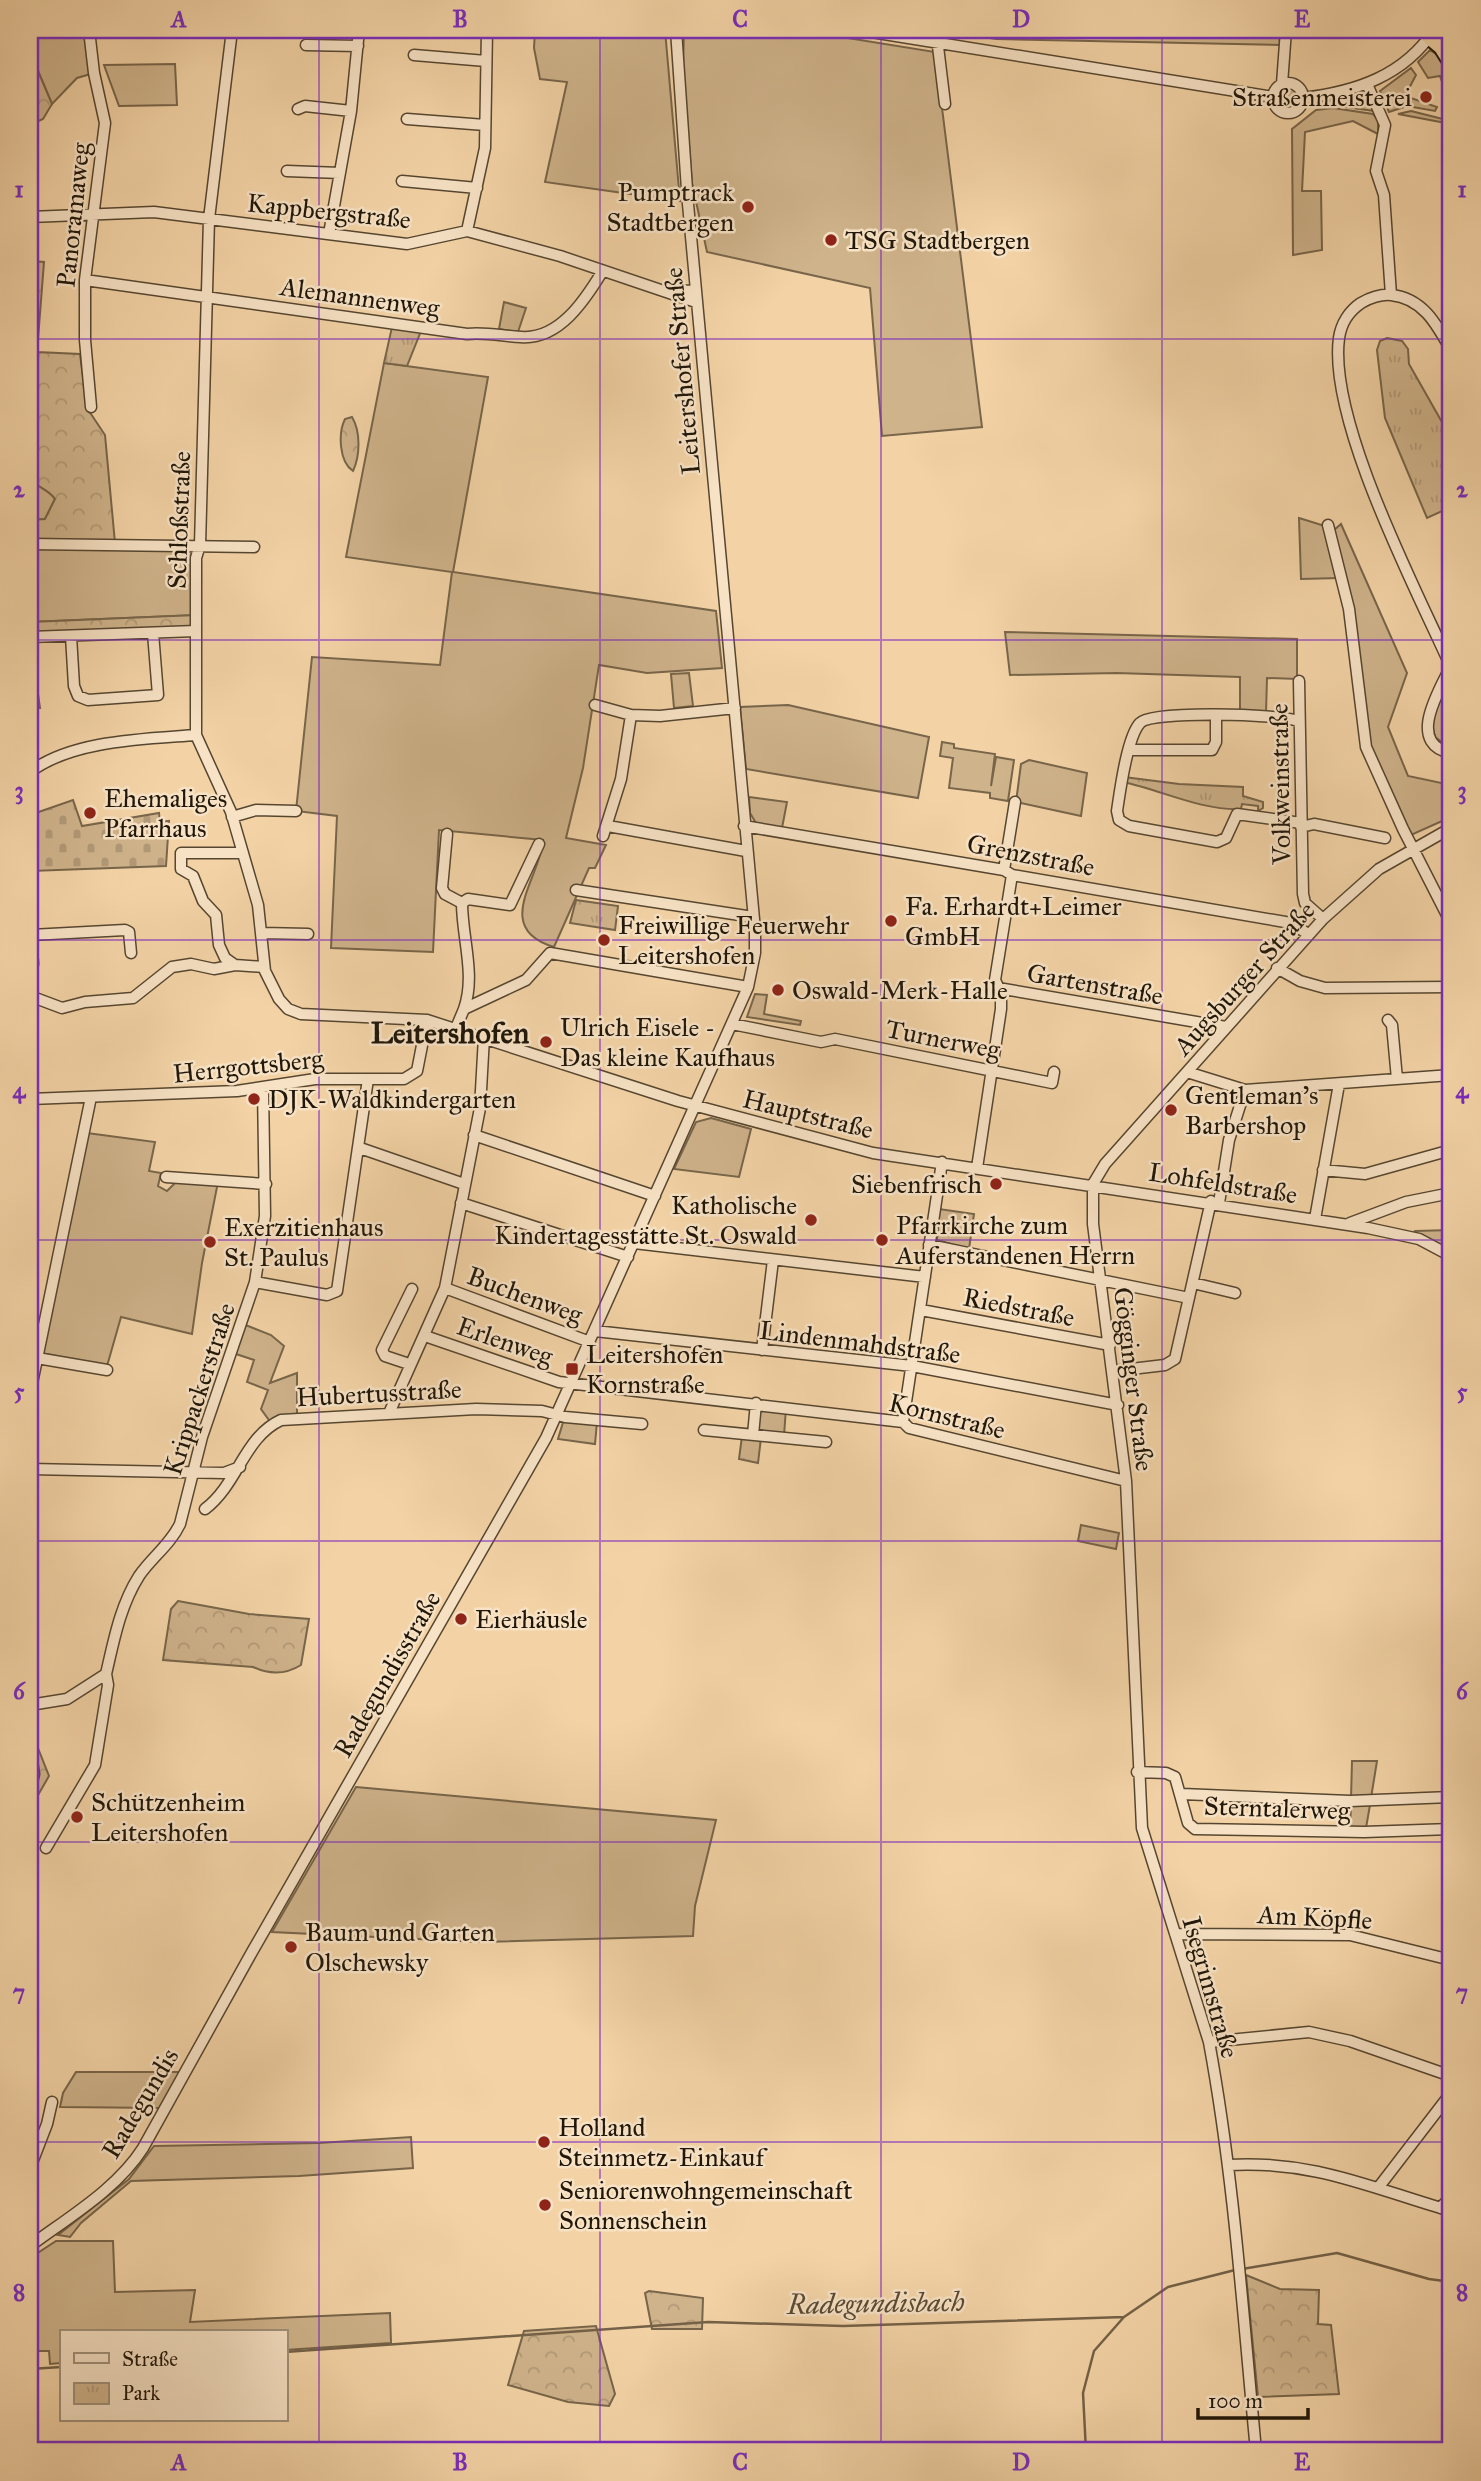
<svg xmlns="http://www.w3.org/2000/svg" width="1481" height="2481" font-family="'IM FELL Great Primer',serif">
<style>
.green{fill:#cfb38b;stroke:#78654a;stroke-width:2}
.forest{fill:url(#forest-crowns);stroke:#78654a;stroke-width:2}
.cemetery{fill:url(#cemetery-stones);stroke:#78654a;stroke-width:2}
.park{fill:url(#park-tufts);stroke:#78654a;stroke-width:2}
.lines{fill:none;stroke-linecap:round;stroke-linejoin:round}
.stream{stroke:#746147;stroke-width:2.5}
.minor-casing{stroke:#564630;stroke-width:13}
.highway-casing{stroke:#211709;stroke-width:18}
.minor{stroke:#f7e2c5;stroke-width:10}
.highway{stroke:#f3d3a6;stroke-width:14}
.grid{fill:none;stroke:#7b2cbf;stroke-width:2;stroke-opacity:0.55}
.poi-dot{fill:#8f2418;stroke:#f7e2c5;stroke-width:2.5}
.labels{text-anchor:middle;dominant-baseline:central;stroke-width:5;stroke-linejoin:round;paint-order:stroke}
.poi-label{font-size:26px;fill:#211709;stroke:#f7e2c5;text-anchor:start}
.street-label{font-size:26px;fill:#211709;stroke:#f7e2c5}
.water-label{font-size:28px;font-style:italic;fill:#594933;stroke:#f7e2c5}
.quarter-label{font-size:30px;font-weight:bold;fill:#211709;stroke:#f7e2c5}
.neatline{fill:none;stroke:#7b2cbf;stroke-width:2.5}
.grid-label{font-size:23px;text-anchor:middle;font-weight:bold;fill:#7b2cbf}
</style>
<defs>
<pattern id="forest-crowns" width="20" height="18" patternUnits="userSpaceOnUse" patternTransform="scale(1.75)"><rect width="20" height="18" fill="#cfb38b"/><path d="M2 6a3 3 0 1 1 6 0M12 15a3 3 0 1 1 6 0" fill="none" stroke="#b19977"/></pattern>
<pattern id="cemetery-stones" width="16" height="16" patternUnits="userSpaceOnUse" patternTransform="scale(1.75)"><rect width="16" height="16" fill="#cfb38b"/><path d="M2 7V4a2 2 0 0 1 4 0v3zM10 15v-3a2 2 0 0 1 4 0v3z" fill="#b19977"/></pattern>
<pattern id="park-tufts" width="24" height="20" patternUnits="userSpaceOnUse" patternTransform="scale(1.75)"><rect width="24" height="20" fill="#cfb38b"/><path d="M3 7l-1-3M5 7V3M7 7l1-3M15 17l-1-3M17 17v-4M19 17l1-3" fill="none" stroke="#b19977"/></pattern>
</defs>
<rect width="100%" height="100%" fill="#f3d3a6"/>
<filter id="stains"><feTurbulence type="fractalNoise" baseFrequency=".00286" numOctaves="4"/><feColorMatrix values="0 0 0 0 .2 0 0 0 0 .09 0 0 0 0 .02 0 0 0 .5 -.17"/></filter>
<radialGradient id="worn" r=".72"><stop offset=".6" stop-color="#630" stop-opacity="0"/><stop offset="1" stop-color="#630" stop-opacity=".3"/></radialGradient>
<path class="green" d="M 30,30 L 89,30 L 94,73 L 77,78 L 52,104 L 35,64 L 30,63 Z
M 535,30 L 665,30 L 680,201 L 545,182 L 567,82 L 540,79 L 534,48 Z
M 684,30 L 798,30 L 935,52 L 982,427 L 882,436 L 870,288 L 707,252 L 692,183 L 683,68 Z
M 940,30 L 1279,30 L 1280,45 L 996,39 Z
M 1430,50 L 1445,60 L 1451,79 L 1451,108 L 1440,76 L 1428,78 L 1418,62 Z
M 175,64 L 177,105 L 119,106 L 104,65 Z
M 1411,68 L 1416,75 L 1405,96 L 1437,107 L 1435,111 L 1407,106 L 1389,112 L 1380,91 Z
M1277 98a11 11 0 1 1 22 0a11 11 0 1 1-22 0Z
M 1362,95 L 1370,101 L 1374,111 L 1316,103 Z
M 1333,108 L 1373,114 L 1378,120 L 1378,134 L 1353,121 L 1305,132 L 1302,191 L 1321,191 L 1322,250 L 1293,255 L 1292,129 L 1316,110 Z
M 1411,111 L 1451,121 L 1451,124 L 1398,114 Z
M 504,302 L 526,308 L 518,332 L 499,329 Z
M 384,363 L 488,377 L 453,572 L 716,611 L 722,668 L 647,673 L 599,665 L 583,768 L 566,838 L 606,845 L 595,868 L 589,868 L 554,947 C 491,928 541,877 543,840 L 439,830 L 433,952 L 331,948 L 337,816 L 296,811 L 312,657 L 440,665 L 452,572 L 346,557 Z
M 30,478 C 37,488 49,489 55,499 L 45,519 L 30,520 Z
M 1299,518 L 1325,526 L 1339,578 L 1301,579 Z
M 1341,524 L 1407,673 L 1388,727 L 1408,776 L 1451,785 L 1451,817 L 1411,835 L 1370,745 L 1349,591 L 1334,530 Z
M 200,545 L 197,615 L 30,622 L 30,547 Z
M 1005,632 L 1297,639 L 1297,679 L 1267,678 L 1266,713 L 1240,713 L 1240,677 L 1117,673 L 1010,675 Z
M 689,673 L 693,706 L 674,708 L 671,674 Z
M 1448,681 L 1451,681 L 1451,749 L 1435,737 L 1431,720 Z
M 788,705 L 929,737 L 918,798 L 746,769 L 740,707 Z
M 942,742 L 954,744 L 954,748 L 995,754 L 991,786 L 996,757 L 1014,760 L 1008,801 L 990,798 L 990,793 L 949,788 L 953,758 L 940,756 Z
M 1029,760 L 1087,773 L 1081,816 L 1016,802 L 1021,764 Z
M 749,797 L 787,802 L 782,828 L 756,823 L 750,813 Z
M 755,994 L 767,995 L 764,1014 L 801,1021 L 800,1025 L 747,1017 Z
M 711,1118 L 751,1129 L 739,1177 L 674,1169 L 696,1122 Z
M 87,1133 L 155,1142 L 149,1171 L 161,1173 L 158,1186 L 167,1191 L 177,1181 L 218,1182 L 202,1263 L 192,1334 L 121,1317 L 107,1366 L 41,1353 Z
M 939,1209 L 974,1214 L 969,1249 L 937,1240 Z
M 1451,1230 L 1446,1248 L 1413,1233 L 1415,1231 Z
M 243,1324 L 271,1335 L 284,1346 L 270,1383 L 297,1373 L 297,1417 L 271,1423 L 261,1409 L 268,1390 L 247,1382 L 254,1360 L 233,1353 Z
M 759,1405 L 786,1408 L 784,1436 L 756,1433 Z
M 564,1419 L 597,1422 L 595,1444 L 558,1439 Z
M 1081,1525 L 1119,1533 L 1116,1549 L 1078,1541 Z
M 1352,1761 L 1377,1761 L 1371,1798 L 1351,1799 Z
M 356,1787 L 716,1820 L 695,1906 L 693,1936 L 481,1942 L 272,1932 Z
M 76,2072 L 181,2072 L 161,2108 L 60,2107 L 63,2093 Z
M 411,2137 L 413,2168 L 299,2176 L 131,2181 L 81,2223 L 70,2237 L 58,2235 L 129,2179 L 154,2146 L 319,2143 Z
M 56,2241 L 113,2241 L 115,2292 L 195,2290 L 190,2322 L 390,2313 L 391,2343 L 285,2350 L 285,2332 L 61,2332 L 61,2363 L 50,2364 L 49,2351 L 30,2351 L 30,2258 Z"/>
<path class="forest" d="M 30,63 L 35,64 L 52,104 L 43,119 L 30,125 Z
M 30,261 L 44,262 L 37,352 L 80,354 L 87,408 L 105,435 L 115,543 L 30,547 L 30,520 L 45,519 L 55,499 C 49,489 37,488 30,478 Z
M 352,417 C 361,432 360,456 353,471 C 339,462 338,433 345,419 Z
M 197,615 L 196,631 L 30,637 L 30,622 Z
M 178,1601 L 249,1614 L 309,1619 L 301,1665 C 285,1675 270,1675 253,1667 L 163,1660 L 171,1609 Z
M 30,1728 L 49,1776 L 30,1809 Z
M 1246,2275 L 1280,2289 L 1319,2290 L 1318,2324 L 1331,2325 L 1339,2394 L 1258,2397 Z
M 649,2291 L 703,2298 L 702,2329 L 652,2329 L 645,2293 Z
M 596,2326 L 615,2394 L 609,2406 L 568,2402 L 508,2385 L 524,2331 Z"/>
<path class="cemetery" d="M 73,800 L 82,826 L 159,813 L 160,822 L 169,821 L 166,866 L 31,871 L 30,815 Z"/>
<path class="park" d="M 392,327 L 421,331 L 407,366 L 384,363 Z
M 1387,338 L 1402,341 L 1408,349 L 1409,364 L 1451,438 L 1451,507 L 1427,518 L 1385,418 L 1377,350 L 1380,341 Z
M 30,680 L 36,680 L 40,708 L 30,708 Z
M 1124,777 L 1179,784 L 1243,787 L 1243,796 L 1263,802 L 1263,808 L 1258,811 L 1258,806 L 1242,804 L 1241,809 C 1202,811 1161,790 1123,782 Z
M 576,900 L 618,906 L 615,930 L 570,923 Z
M 742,1436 L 761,1438 L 758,1463 L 739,1459 Z
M 1351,1805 L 1370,1805 L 1366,1828 L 1350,1828 Z"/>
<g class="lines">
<path class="stream" d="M 1242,2269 L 1337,2253 L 1429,2279 L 1451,2282
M 285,2352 L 708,2322 L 843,2326 L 1124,2317 L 1168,2287 L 1235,2270
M 30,2369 L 61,2367
M 1086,2451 L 1083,2393 L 1094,2351 L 1124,2317"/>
<g class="minor-casing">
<path id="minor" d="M 89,30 L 94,73 L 105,123 L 85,280 L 85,340 L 91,407
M 232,30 L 209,219 L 200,545 L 196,558 L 196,735 L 231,812 L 258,905 L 265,971 L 279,999 L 288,1009 L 301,1014 L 427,1020 L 678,1101 L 873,1153 L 1368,1228 L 1419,1239 L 1451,1256
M 859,30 L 1273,97
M 936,30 L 945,104
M 306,45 L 358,46
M 414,55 L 486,61
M1273 98a15 15 0 1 1 30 0a15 15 0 1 1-30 0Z
M 1282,84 L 1286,30
M 1367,84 L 1385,125 L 1376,171 L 1384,195 L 1391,295
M 1303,98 C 1355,92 1404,76 1434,30
M 298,109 L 305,106 L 351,111
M 407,119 L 485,125
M 287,171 L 340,173
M 402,181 L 477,188
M 30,217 L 154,212 L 407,244 L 467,231 L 560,256 L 696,302
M 467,231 L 485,148 L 487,30
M 329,234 L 351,111 L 359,30
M 85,280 L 467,334 C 486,332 502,336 521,337 C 559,340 585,300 602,272
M 668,290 L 695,291
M 1451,350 C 1437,325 1423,298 1391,295 C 1381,294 1369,298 1361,303 C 1349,311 1341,324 1339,338 C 1328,421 1416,589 1451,667
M 1328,525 L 1349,609 L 1366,747 L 1403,829 L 1451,923
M 30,544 L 254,547
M 71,636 L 74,686 L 78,696 L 88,700 L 158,695 L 153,633
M 30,637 L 196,631
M 1451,666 C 1440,689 1405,744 1451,753
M 1299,681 L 1303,894 L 1305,903 L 1323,919
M 595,705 L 631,715 L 660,716 L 735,708
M 1298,721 C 1280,714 1151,710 1140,723 C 1127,737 1120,791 1117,811 L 1119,820 L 1129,826 L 1217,842 L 1226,838 L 1237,814 L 1301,823
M 1130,750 L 1212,750 L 1216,742 L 1216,715
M 30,772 C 72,740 145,739 196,735
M 232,817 L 256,810 L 296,811
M 608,826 L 746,851
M 744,826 L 1004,870 L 1012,875 L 1291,923 L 1308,934
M 1301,827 L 1314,824 L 1385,838
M 447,834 L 442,888 L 445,894 L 462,903 C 462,938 476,975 464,1009
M 603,836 L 621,779 L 631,715
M 243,853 L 181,853 L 181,869 L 193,876 L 203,901 L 216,915 L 219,945 L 225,958 L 235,965 L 264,967
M 1004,870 L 1015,802
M 576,890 L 753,917
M 462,903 L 468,899 L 510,905 L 539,844
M 30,924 L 33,964 L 30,978
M 262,933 L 308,934
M 31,935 L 125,930 L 129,932 L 131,953
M 1277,968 L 1300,981 L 1325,988 L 1451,987
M 998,988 L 1226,1027
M 30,996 L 62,1008 L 85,1002 L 133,998 L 172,967 L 191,964 L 214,969 L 235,965
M 1388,1020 L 1392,1025 L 1397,1079
M 732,1024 L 821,1042 L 835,1039 L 1052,1083 L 1054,1072
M 456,1028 L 464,1009 L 526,980 L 550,953 L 748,987
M 1187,1072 L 1245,1090 L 1451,1075
M 30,1099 L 237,1091 L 315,1079 L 404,1079 L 417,1071 L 427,1020
M 474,1135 L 655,1196
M 360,1148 L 464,1184
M 977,1168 L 1001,1009 L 1001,993 L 995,980 L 1012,875
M 1323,1170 L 1365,1174 L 1451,1150
M 166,1177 L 266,1184
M 461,1203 L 628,1257
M 1219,1203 L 1229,1140 L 1245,1090
M 1315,1219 L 1339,1084
M 1350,1223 L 1406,1202 L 1451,1193
M 634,1243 L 925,1277
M 929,1245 L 1189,1298
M 255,1282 L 327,1295 L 337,1291 L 368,1079
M 1193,1283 L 1235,1293
M 445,1288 L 590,1342
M 921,1310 L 1110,1345
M 595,1331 L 912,1366 L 1118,1405
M 425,1336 L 559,1382 L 903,1422 L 909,1428 L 1126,1481
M 762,1350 L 773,1260
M 37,1358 L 107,1370
M 409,1364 L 385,1356 L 382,1350 L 412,1289
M 1114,1371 L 1165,1365 L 1175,1359 L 1211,1201
M 30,1393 L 91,1097
M 390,1411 L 445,1288 L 480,1108 L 484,1037
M 903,1422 L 942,1162
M 704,1430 L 826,1442
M 753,1435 L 756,1403
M 30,1469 L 224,1473 L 240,1467
M 205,1509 C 238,1484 244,1437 281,1420 L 476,1409 L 542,1411 L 565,1417 L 642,1424
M 30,1705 L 67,1699 L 106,1674 C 114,1640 120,1606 139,1576 C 152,1557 170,1545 180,1524 L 202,1437 L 255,1282 L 265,1216 L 263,1088
M 30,1748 L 34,1774 L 30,1791
M 1137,1772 L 1166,1773 L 1175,1777 L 1188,1823 L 1195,1829 L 1364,1832 L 1451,1829
M 1182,1794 L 1350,1801 L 1451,1797
M 46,1848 L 95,1765 L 108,1685 L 106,1674
M 1175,1934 L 1350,1935 L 1451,1960
M 1209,2042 L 1309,2032 L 1350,2041 L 1451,2076
M 1228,2165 C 1314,2160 1371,2188 1451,2211
M 30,2168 L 47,2124 L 52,2102
M 1378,2188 L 1451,2093
M 1440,2208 L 1451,2197
M 30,2246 C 69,2217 117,2189 143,2148 L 252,1952 L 546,1438 L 748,987 L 755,953 L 755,930 L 688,204 L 676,30
M 1256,2451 C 1243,2315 1234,2177 1209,2042 L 1142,1828 L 1126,1481 L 1093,1224 L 1093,1184 L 1105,1164 L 1323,919 L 1379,869 L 1451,828"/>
</g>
<g class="highway-casing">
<path id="highway" d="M 1429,37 L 1441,47 L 1451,63"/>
</g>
<use href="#minor" class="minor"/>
<use href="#highway" class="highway"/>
</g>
<path class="grid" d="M 319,30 L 319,2451M 600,30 L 600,2451M 881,30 L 881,2451M 1162,30 L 1162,2451M 30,339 L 1451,339M 30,640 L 1451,640M 30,940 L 1451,940M 30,1240 L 1451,1240M 30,1541 L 1451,1541M 30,1842 L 1451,1842M 30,2142 L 1451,2142"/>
<g class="poi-dot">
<circle cx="1426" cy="97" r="7"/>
<circle cx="748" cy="207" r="7"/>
<circle cx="831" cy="240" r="7"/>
<circle cx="90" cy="813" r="7"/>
<circle cx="891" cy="921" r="7"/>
<circle cx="604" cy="940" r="7"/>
<circle cx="778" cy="990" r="7"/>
<circle cx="546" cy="1042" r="7"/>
<circle cx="254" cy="1099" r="7"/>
<circle cx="1171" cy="1110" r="7"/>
<circle cx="996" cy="1184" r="7"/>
<circle cx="811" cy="1220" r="7"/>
<circle cx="882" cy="1240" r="7"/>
<circle cx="210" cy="1242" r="7"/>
<rect x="565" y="1362" width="14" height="14" rx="3.5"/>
<circle cx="461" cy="1619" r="7"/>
<circle cx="77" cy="1817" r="7"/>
<circle cx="291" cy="1947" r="7"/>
<circle cx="544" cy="2142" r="7"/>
<circle cx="545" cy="2205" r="7"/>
</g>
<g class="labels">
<g class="poi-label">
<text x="1412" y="97" text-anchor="end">Straßenmeisterei</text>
<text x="734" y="192" text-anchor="end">Pumptrack<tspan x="734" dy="30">Stadtbergen</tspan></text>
<text x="845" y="240">TSG Stadtbergen</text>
<text x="104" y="798">Ehemaliges<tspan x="104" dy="30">Pfarrhaus</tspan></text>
<text x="905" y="906">Fa. Erhardt+Leimer<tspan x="905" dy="30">GmbH</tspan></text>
<text x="618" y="925">Freiwillige Feuerwehr<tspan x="618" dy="30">Leitershofen</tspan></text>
<text x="792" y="990">Oswald-Merk-Halle</text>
<text x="560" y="1027">Ulrich Eisele -<tspan x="560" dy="30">Das kleine Kaufhaus</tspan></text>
<text x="1185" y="1095">Gentleman's<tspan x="1185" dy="30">Barbershop</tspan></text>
<text x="268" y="1099">DJK-Waldkindergarten</text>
<text x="982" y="1184" text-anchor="end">Siebenfrisch</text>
<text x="797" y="1205" text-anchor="end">Katholische<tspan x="797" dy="30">Kindertagesstätte St. Oswald</tspan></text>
<text x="896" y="1225">Pfarrkirche zum<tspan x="896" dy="30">Auferstandenen Herrn</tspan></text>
<text x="224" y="1227">Exerzitienhaus<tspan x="224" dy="30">St. Paulus</tspan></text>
<text x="586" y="1354">Leitershofen<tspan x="586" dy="30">Kornstraße</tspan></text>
<text x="475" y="1619">Eierhäusle</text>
<text x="91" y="1802">Schützenheim<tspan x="91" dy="30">Leitershofen</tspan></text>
<text x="305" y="1932">Baum und Garten<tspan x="305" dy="30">Olschewsky</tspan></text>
<text x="558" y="2127">Holland<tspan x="558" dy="30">Steinmetz-Einkauf</tspan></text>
<text x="559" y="2190">Seniorenwohngemeinschaft<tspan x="559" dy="30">Sonnenschein</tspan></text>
</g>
<g class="street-label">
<text transform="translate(329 211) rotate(6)">Kappbergstraße</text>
<text transform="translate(73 215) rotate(-84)">Panoramaweg</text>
<text transform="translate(360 297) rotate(8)">Alemannenweg</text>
<text transform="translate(682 371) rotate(-95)">Leitershofer Straße</text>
<text transform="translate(179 520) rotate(-88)">Schloßstraße</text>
<text transform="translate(1280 784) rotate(-91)">Volkweinstraße</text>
<text transform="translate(1031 855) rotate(11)">Grenzstraße</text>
<text transform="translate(1244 978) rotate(-48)">Augsburger Straße</text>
<text transform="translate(1095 984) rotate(10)">Gartenstraße</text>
<text transform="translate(943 1039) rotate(11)">Turnerweg</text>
<text transform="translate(248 1066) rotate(-6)">Herrgottsberg</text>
<text transform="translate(808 1114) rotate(14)">Hauptstraße</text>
<text transform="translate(1223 1183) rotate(9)">Lohfeldstraße</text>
<text transform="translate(525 1295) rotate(20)">Buchenweg</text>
<text transform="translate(1019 1307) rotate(11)">Riedstraße</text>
<text transform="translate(505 1341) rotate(19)">Erlenweg</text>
<text transform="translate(860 1342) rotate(7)">Lindenmahdstraße</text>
<text transform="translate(1134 1379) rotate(83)">Gögginger Straße</text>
<text transform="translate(199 1389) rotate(-72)">Krippackerstraße</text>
<text transform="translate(379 1393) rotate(-3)">Hubertusstraße</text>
<text transform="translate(947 1416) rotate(14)">Kornstraße</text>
<text transform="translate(387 1674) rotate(-60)">Radegundisstraße</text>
<text transform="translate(1277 1808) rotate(2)">Sterntalerweg</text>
<text transform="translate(1315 1917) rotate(3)">Am Köpfle</text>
<text transform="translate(1211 1987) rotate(74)">Isegrimstraße</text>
<text transform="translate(140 2103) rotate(-59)">Radegundis</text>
</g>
<g class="water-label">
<text transform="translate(876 2303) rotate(-1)">Radegundisbach</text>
</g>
<g class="quarter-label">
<text x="450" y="1033">Leitershofen</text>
</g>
</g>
<rect width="1481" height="2481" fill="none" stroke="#f3d3a6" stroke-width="77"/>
<rect x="60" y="2330" width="228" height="91" fill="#f7e2c5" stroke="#a1917a" stroke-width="2"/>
<rect x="74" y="2353" width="35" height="10" fill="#f7e2c5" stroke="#a1917a" stroke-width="2"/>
<text x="122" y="2366" font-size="21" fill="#211709">Straße</text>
<rect x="74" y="2383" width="35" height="21" fill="url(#park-tufts)" stroke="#a1917a" stroke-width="2"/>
<text x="122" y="2400" font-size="21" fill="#211709">Park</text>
<path d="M1198 2408v10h110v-10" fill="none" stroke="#211709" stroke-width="3.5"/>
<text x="1208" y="2408" font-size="21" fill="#211709" stroke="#f7e2c5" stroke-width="5" paint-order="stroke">100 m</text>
<rect x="38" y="38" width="1404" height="2404" class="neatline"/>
<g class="grid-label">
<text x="179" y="27">A</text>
<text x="460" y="27">B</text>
<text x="740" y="27">C</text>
<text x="1021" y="27">D</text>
<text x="1302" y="27">E</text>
<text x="19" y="197">1</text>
<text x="1462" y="197">1</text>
<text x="19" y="497">2</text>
<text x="1462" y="497">2</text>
<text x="19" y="798">3</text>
<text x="1462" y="798">3</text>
<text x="19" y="1098">4</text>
<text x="1462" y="1098">4</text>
<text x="19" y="1399">5</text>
<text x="1462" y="1399">5</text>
<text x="19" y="1699">6</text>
<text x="1462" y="1699">6</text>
<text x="19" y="2000">7</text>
<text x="1462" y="2000">7</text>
<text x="19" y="2300">8</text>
<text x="1462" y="2300">8</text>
<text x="179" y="2470">A</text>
<text x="460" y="2470">B</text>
<text x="740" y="2470">C</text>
<text x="1021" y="2470">D</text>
<text x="1302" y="2470">E</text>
</g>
<rect width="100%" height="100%" filter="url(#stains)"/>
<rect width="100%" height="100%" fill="url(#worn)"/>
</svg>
